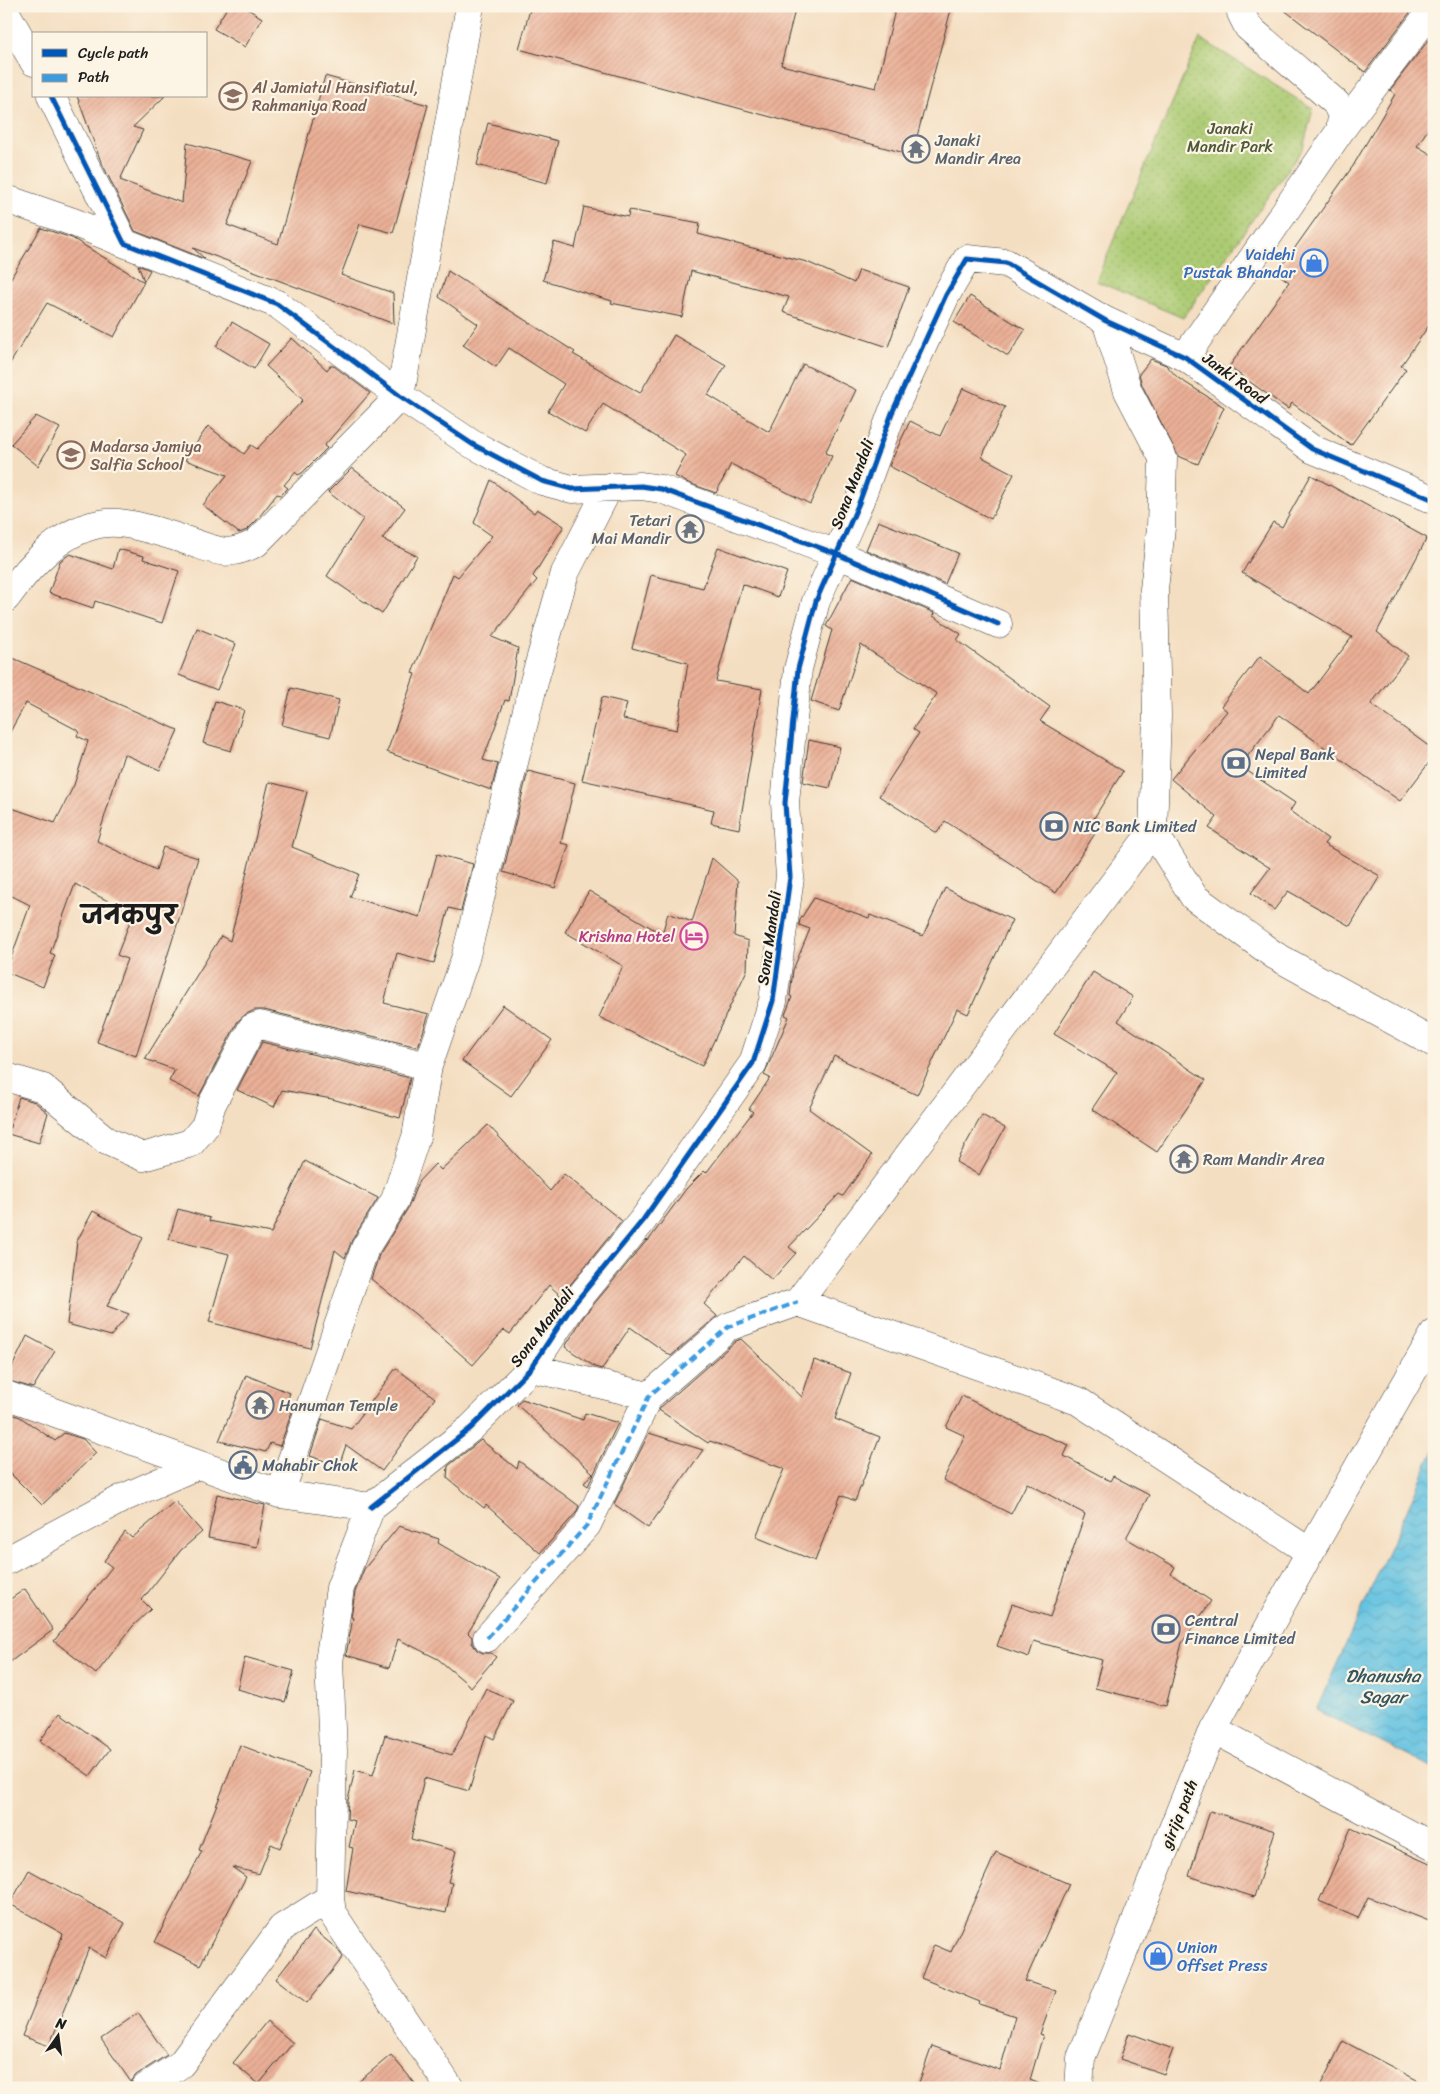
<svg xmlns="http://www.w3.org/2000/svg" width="1440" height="2094" font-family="Sriracha,'Playpen Sans Deva',sans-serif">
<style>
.park{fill:url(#park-dots);stroke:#647448}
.water{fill:url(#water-waves);stroke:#406f7e}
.building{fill:url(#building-hatch)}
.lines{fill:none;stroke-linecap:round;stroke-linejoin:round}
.minor-casing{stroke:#3c3935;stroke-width:29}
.major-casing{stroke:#3c3935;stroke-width:29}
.minor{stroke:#fff;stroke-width:28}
.major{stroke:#fff;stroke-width:28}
.quiet{stroke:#3c9bdf;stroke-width:4;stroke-dasharray:8 4;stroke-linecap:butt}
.cycleway-casing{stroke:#fcf5e5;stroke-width:8}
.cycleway{stroke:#0057b8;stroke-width:5}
.labels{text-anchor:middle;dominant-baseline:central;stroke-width:4.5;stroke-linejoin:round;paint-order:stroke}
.education-label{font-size:16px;fill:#785e54;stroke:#fcf5e5;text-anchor:start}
.park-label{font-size:16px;fill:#4e593a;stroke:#fcf5e5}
.worship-label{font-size:16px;fill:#5b616d;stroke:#fcf5e5;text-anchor:start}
.shop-label{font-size:16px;fill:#366cbe;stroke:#fcf5e5;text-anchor:end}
.street-label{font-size:16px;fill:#1c1c1c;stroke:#fcf5e5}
.service-label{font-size:16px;fill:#4e5e75;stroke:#fcf5e5;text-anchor:start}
.hotel-label{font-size:16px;fill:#b23c85;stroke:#fcf5e5;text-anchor:end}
.water-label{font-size:18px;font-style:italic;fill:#355661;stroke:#fcf5e5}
.town-label{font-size:26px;font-weight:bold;fill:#1c1c1c;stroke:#fcf5e5}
</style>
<defs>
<pattern id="park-dots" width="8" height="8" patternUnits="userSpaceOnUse" patternTransform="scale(1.25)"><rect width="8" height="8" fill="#accb73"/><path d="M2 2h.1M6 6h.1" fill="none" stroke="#93ae63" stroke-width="1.8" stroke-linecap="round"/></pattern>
<pattern id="water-waves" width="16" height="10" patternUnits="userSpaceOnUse" patternTransform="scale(1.25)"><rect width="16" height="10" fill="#63c2e1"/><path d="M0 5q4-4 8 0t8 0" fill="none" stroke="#55a6c0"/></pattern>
<pattern id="building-hatch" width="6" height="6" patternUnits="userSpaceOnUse" patternTransform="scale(1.25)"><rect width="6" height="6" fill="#ebb097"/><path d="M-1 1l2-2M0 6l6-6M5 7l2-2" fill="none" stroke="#c99782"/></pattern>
</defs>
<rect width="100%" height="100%" fill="#fcf5e5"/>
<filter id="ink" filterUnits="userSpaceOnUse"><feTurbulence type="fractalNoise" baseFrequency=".02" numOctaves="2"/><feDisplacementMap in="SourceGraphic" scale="10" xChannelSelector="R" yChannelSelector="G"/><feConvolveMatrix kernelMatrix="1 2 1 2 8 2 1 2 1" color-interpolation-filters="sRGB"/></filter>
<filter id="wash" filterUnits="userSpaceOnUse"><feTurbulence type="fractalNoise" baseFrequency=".0096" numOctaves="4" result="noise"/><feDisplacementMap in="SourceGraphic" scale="20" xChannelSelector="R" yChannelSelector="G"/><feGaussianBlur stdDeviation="1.12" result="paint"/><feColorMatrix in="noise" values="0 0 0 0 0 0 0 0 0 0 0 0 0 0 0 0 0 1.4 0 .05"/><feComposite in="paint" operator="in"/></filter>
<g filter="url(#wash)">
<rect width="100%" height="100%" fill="#f4dec1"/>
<path class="park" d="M 1200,38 L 1313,109 L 1303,148 L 1183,318 L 1096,281 Z"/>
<path class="water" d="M 1434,1450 L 1434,1769 L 1316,1710 Z"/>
<g id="blocks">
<path class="building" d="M 228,6 L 243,6 L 262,18 L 245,47 L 214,29 Z
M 531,6 L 796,6 L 781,65 L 876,88 L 896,6 L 952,6 L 912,155 L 519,49 Z
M 1279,6 L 1415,6 L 1365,72 Z
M 1434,33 L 1434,120 L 1417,146 L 1434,156 L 1434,318 L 1401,366 L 1406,369 L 1351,445 L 1292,403 L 1288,409 L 1229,367 L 1289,282 L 1277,273 L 1353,166 L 1395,94 L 1390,90 Z
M 325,76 L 428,105 L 393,233 L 360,224 L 341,275 L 393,293 L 394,324 L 193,248 L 205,259 L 135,231 L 100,159 L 77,96 L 165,96 L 133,127 L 143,130 L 120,180 L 182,203 L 187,143 L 252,161 L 227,225 L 278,244 Z
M 488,123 L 558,141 L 547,183 L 477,165 Z
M 584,207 L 628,217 L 629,210 L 700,223 L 698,234 L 807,262 L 854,283 L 859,270 L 909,287 L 888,347 L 783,312 L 789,297 L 691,271 L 682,317 L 611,303 L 612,301 L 543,280 L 554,242 L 575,248 Z
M 41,228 L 72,238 L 144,282 L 114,337 L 47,303 L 6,370 L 6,286 Z
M 138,265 L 150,270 L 144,281 Z
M 448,271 L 575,352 L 573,354 L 640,393 L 674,335 L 726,365 L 708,395 L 769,432 L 803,364 L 856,390 L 825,453 L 832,456 L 810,504 L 731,464 L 716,493 L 686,482 L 675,476 L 686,455 L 603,404 L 585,433 L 548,411 L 564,384 L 509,348 L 496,367 L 463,345 L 478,324 L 439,297 Z
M 970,296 L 1025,330 L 1008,356 L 954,322 Z
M 232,322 L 269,344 L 254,369 L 216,346 Z
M 292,338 L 327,370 L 330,366 L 334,366 L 370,393 L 324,446 L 327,448 L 302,473 L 298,475 L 295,472 L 284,485 L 288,488 L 281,495 L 277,494 L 256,521 L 247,530 L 239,533 L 203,505 L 227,475 L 185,460 L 208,426 L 244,454 L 251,445 L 257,449 L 303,400 L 266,366 Z
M 1151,359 L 1166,365 L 1178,378 L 1224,407 L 1198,464 L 1178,456 L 1142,385 L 1139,374 Z
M 963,388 L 1005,407 L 982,457 L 1014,474 L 991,519 L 889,466 L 910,421 L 940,436 Z
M 36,416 L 60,428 L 38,466 L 11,444 Z
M 352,468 L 405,508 L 382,539 L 417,556 L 382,614 L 327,576 L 363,519 L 328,492 Z
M 1311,475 L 1427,538 L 1377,632 L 1408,656 L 1371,704 L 1434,750 L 1434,756 L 1400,801 L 1279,715 L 1240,766 L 1295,803 L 1290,811 L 1328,839 L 1324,844 L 1380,876 L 1350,926 L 1288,891 L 1274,910 L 1251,893 L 1270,868 L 1209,828 L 1217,817 L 1171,779 L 1227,711 L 1221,706 L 1260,656 L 1309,694 L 1352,637 L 1242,573 L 1273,522 L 1282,527 Z
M 491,480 L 534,513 L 537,509 L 564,526 L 533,576 L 537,580 L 492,637 L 518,648 L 509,701 L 505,700 L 483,760 L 498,764 L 491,790 L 387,752 L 415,674 L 412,673 L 453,574 L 458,577 L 492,536 L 474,523 Z
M 878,521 L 958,553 L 945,584 L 866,550 Z
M 718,547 L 787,572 L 778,597 L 742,584 L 716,681 L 762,689 L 739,829 L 711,823 L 714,810 L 582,780 L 602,697 L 627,703 L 623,719 L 677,730 L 688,663 L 632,648 L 651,575 L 703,588 Z
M 118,549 L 144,556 L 143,559 L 179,571 L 162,623 L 95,601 L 93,608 L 49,593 L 60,561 L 70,554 L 113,569 Z
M 852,577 L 934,613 L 933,616 L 961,634 L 957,640 L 1050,707 L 1040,721 L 1123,771 L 1094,818 L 1102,823 L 1056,893 L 945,821 L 937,833 L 879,796 L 919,733 L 913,729 L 937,694 L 861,645 L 839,711 L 811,701 L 832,630 L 826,626 Z
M 197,628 L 236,644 L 217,690 L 179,675 Z
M 6,655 L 178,730 L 160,770 L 124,754 L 97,841 L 156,870 L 163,847 L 198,858 L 136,1056 L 97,1042 L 127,959 L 117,955 L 133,914 L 75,884 L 50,953 L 55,955 L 43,987 L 6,972 L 30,905 L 6,893 L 6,806 L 55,823 L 74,785 L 88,741 L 77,736 L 79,731 L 26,703 L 6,739 Z
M 291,688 L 339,700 L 330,737 L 282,725 Z
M 215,701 L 244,710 L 231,751 L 203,743 Z
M 809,740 L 840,747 L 830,788 L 803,782 Z
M 528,771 L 575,783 L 561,843 L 569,845 L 555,888 L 503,872 Z
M 269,782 L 307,792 L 292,847 L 359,874 L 350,897 L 420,917 L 437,854 L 473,864 L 461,911 L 449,908 L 434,963 L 397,953 L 384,1003 L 429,1014 L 418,1047 L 264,1010 L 255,1010 L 246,1014 L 238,1021 L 199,1096 L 169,1081 L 175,1070 L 145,1059 L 221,936 L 230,941 Z
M 712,858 L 738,881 L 734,936 L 748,941 L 747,970 L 702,1066 L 599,1017 L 623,966 L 565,932 L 589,891 L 662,934 L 668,913 L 692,922 Z
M 945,888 L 1012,920 L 968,1014 L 957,1009 L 917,1095 L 834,1056 L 809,1109 L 872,1155 L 843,1196 L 839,1194 L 789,1247 L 796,1253 L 772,1280 L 744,1256 L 704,1304 L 717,1316 L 671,1356 L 630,1327 L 602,1369 L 595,1367 L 565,1347 L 584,1316 L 647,1240 L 648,1241 L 686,1189 L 704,1171 L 706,1173 L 753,1112 L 749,1109 L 770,1078 L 764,1075 L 789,1017 L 785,1015 L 792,997 L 790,996 L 793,970 L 810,929 L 799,925 L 800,920 L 814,898 L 869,918 L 870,915 L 923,936 Z
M 1093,972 L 1133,997 L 1118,1021 L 1206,1080 L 1157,1152 L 1092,1109 L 1117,1072 L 1054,1034 Z
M 503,1005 L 552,1040 L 511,1096 L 462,1061 Z
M 262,1042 L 410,1078 L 400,1118 L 332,1099 L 282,1090 L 274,1107 L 237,1090 Z
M 19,1097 L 35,1102 L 48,1113 L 39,1143 L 8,1134 Z
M 982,1115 L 1005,1128 L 979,1175 L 956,1162 Z
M 488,1125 L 550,1191 L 564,1174 L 622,1221 L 561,1296 L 549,1285 L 510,1334 L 504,1330 L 473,1365 L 415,1314 L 371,1279 L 379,1255 L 408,1208 L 418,1182 L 435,1164 L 441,1170 Z
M 305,1161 L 378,1198 L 352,1240 L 345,1258 L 335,1250 L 310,1348 L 209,1322 L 229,1254 L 169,1239 L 178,1209 L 210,1218 L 209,1221 L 271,1233 Z
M 93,1211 L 143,1238 L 107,1306 L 129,1314 L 111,1336 L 67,1324 L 77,1241 Z
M 27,1336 L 55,1351 L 33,1388 L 6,1380 Z
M 741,1339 L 802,1397 L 814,1360 L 851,1373 L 835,1419 L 880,1437 L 855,1501 L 841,1495 L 815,1561 L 756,1537 L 784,1469 L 710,1441 L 708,1443 L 659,1410 L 662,1406 L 736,1341 Z
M 396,1368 L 435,1398 L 382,1471 L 346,1445 L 339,1466 L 310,1456 L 322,1419 L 351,1429 Z
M 246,1375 L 290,1393 L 285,1406 L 293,1409 L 280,1446 L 270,1443 L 266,1452 L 219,1441 Z
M 962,1396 L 1029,1429 L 1069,1445 L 1064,1456 L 1110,1481 L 1113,1476 L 1149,1495 L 1126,1538 L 1175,1567 L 1171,1574 L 1211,1601 L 1182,1643 L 1166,1706 L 1095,1688 L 1102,1660 L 1034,1641 L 1029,1657 L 997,1646 L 1012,1604 L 1050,1617 L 1085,1514 L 1027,1483 L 1011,1514 L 943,1480 L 965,1436 L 946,1427 Z
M 522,1399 L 583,1420 L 585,1413 L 618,1423 L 588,1486 L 584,1483 L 593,1473 L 517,1405 Z
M 6,1412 L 20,1417 L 55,1441 L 64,1433 L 83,1439 L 96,1453 L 42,1505 L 6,1469 Z
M 649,1433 L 703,1450 L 648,1528 L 614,1504 Z
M 481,1440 L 517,1469 L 519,1461 L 579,1506 L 576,1513 L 540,1553 L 486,1505 L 484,1508 L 447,1478 L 448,1466 Z
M 217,1494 L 265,1505 L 257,1547 L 208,1538 Z
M 175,1501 L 202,1532 L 181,1550 L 142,1600 L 151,1609 L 133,1626 L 96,1674 L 54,1641 L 112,1567 L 104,1561 L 125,1532 L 132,1538 Z
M 399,1526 L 439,1539 L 438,1543 L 500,1579 L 468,1633 L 472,1637 L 472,1643 L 477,1650 L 483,1653 L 491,1653 L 496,1657 L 471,1687 L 438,1659 L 398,1639 L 389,1668 L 346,1655 L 353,1618 L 351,1617 L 355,1592 L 364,1569 Z
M 25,1589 L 53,1630 L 6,1665 L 6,1602 Z
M 245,1657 L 294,1671 L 285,1702 L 237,1689 Z
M 486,1688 L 513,1701 L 494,1739 L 486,1735 L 469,1791 L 424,1778 L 411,1839 L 456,1851 L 448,1882 L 452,1883 L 446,1913 L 346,1891 L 353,1848 L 349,1847 L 355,1821 L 347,1819 L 348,1800 L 355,1770 L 373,1775 L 385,1735 L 452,1755 Z
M 60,1713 L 110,1749 L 90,1776 L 40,1741 Z
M 240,1745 L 310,1772 L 280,1848 L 271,1844 L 259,1874 L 232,1867 L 246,1877 L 200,1965 L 155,1942 L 202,1851 L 199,1850 Z
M 1210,1811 L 1275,1831 L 1254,1897 L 1189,1876 Z
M 1351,1828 L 1434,1866 L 1434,1923 L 1368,1897 L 1358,1918 L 1319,1901 Z
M 996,1852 L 1069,1884 L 1025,1981 L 1056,1991 L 1040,2034 L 1043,2035 L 1030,2080 L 1040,2084 L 1039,2088 L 917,2088 L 932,2046 L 1000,2070 L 1015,2016 L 979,2004 L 980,2002 L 921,1978 L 934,1945 L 951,1952 Z
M 29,1870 L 125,1923 L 106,1958 L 89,1948 L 49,2046 L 22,2036 L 63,1934 L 10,1904 Z
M 314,1930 L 337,1949 L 343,1957 L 307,2003 L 276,1979 Z
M 138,2013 L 167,2055 L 136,2075 L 131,2082 L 101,2039 Z
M 267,2021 L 293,2043 L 259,2084 L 233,2063 Z
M 1129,2033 L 1173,2049 L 1164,2074 L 1120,2059 Z
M 1343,2041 L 1432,2088 L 1319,2088 Z
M 391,2055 L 419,2088 L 351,2088 Z"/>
</g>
</g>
<g filter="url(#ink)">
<use href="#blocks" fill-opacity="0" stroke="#3c3935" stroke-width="1"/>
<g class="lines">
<g class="minor-casing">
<path id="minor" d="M 6,13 L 34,62
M 51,96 L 124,243 L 277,304 L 400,396 L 472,444 L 542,481 L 572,489 L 641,486 L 661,489 L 837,554 L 998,624
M 1340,131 L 1434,7
M 6,199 L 73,222 L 124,243
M 1106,321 L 1128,391 L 1163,458 L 1161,528 L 1154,589 L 1157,716 L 1153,831 L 1194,897 L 1274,955 L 1434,1043
M 1185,357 L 1340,131 L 1342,116 L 1336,103 L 1248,27 L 1241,13 L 1241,6
M 6,598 C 30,565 63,527 107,523 C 129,521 167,534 188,541 C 218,551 226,558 256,543 L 400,396 L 470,6
M 6,1077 L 43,1088 L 107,1141 L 143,1157 L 191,1143 L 205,1126 L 212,1104 L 252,1028 L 260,1025 L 428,1066
M 798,1302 L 1078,1401 L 1310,1552
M 531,1368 L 649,1396
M 6,1395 L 280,1494 L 371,1507
M 280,1494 L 365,1248 L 395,1200 L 416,1137 L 428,1066 L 465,959 L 535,678 L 565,573 L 609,487
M 371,1507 L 471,1428 L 531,1368 L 570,1309 L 643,1220 L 753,1063 L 773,1001 L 790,877 L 785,803 L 798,669 L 816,601 L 859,503 L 892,413 L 946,295 L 967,259 L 1006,263 L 1106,321 L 1185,357 L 1312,449 L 1434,500
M 371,1507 L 340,1588 L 329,1662 L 333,1751 L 330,1898 L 332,1913 L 450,2088
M 6,1561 L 123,1498 L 198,1465
M 487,1638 L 587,1525 L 649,1396 L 728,1327 L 798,1302 L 1153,831
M 1213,1729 L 1434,1847
M 145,2088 L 181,2064 L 282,1928 L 330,1898"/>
</g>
<g class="major-casing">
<path id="major" d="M 1079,2088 L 1081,2058 L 1213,1729 L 1310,1552 L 1434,1334"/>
</g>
<use href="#minor" class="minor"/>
<use href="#major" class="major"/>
<path class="quiet" d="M 487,1638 L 587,1525 L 649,1396 L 728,1327 L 798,1302"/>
<g class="cycleway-casing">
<path id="cycleway" d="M 51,96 L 124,243 L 277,304 L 400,396 L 472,444 L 542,481 L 572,489 L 641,486 L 661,489 L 837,554 L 998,624
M 371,1507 L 471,1428 L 531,1368 L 570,1309 L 643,1220 L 753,1063 L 773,1001 L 790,877 L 785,803 L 798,669 L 816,601 L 859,503 L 892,413 L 946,295 L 967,259 L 1006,263 L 1106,321 L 1185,357 L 1312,449 L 1434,500"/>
</g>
<use href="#cycleway" class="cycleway"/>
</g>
</g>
<defs>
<g id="school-ring" transform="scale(1.4375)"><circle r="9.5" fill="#fcf5e5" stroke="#8d6e63" stroke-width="1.5"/><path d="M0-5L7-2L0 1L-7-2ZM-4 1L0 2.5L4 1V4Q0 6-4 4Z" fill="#8d6e63"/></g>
<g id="temple-ring" transform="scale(1.4375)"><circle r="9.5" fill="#fcf5e5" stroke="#6b7280" stroke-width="1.5"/><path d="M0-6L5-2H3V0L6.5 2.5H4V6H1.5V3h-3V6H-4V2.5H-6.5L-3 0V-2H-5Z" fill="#6b7280"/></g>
<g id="shop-ring" transform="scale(1.4375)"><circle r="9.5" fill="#fcf5e5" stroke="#3f7fe0" stroke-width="1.5"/><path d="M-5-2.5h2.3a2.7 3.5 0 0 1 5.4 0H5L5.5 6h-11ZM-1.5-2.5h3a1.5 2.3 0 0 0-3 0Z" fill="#3f7fe0"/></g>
<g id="bank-ring" transform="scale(1.4375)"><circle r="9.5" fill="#fcf5e5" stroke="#5c6f8a" stroke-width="1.5"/><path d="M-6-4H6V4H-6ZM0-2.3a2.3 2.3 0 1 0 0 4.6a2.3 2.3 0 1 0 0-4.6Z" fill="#5c6f8a"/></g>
<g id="hotel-ring" transform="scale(1.4375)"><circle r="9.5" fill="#fcf5e5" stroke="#d1479c" stroke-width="1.5"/><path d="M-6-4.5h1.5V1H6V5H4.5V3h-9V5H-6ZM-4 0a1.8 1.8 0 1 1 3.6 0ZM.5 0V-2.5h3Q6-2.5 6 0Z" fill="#d1479c"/></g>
<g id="civic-ring" transform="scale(1.4375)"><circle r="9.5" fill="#fcf5e5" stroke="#5c6f8a" stroke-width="1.5"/><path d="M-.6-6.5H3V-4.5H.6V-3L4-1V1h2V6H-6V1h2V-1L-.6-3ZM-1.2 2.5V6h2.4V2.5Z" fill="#5c6f8a"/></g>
</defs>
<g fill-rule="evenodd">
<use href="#school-ring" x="233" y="96"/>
<use href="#temple-ring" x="916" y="149"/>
<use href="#shop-ring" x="1314" y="263"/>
<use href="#school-ring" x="71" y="455"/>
<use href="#temple-ring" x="690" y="529"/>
<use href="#bank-ring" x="1236" y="763"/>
<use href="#bank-ring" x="1054" y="826"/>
<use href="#hotel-ring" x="694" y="936"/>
<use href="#temple-ring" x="1184" y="1159"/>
<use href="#temple-ring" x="260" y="1405"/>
<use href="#civic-ring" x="243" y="1465"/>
<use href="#bank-ring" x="1166" y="1629"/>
<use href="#shop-ring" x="1158" y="1956"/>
</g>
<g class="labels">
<g class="education-label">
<text x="252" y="87">Al Jamiatul Hansifiatul,<tspan x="252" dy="18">Rahmaniya Road</tspan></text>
<text x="90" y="446">Madarsa Jamiya<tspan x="90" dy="18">Salfia School</tspan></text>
</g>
<g class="park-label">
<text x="1230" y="128">Janaki<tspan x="1230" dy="18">Mandir Park</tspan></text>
</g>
<g class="worship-label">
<text x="935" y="140">Janaki<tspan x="935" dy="18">Mandir Area</tspan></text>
<text x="671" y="520" text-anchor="end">Tetari<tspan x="671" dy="18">Mai Mandir</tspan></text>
<text x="1203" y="1159">Ram Mandir Area</text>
<text x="279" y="1405">Hanuman Temple</text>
</g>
<g class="shop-label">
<text x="1295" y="254">Vaidehi<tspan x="1295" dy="18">Pustak Bhandar</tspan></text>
<text x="1177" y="1947" text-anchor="start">Union<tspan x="1177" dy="18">Offset Press</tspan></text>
</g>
<g class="street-label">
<text transform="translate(1235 378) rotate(36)">Janki Road</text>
<text transform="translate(852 484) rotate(-69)">Sona Mandali</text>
<text transform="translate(769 938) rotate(-82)">Sona Mandali</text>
<text transform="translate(542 1327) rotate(-53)">Sona Mandali</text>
<text transform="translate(1179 1814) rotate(-68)">girija path</text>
</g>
<g class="service-label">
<text x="1255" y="754">Nepal Bank<tspan x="1255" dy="18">Limited</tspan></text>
<text x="1073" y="826">NIC Bank Limited</text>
<text x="262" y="1465">Mahabir Chok</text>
<text x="1185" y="1620">Central<tspan x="1185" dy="18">Finance Limited</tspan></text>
</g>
<g class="hotel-label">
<text x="675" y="936">Krishna Hotel</text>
</g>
<g class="water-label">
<text x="1383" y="1676">Dhanusha<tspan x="1383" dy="21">Sagar</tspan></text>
</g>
<g class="town-label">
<text x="129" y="915">जनकपुर</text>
</g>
</g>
<rect width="1440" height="2094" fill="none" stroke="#fcf5e5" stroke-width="25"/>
<rect x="32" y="32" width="175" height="65" fill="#fcf5e5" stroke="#a29e95"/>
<rect x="42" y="49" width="25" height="8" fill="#0057b8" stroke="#a29e95"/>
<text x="78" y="58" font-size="15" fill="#1c1c1c">Cycle path</text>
<rect x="42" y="74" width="25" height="8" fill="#3c9bdf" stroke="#a29e95"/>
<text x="78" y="82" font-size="15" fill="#1c1c1c">Path</text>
<g transform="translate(58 2036) rotate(14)" stroke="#fcf5e5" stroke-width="4" paint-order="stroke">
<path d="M0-4L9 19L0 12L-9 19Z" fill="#1c1c1c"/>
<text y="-8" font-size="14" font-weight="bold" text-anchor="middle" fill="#1c1c1c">N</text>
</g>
</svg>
